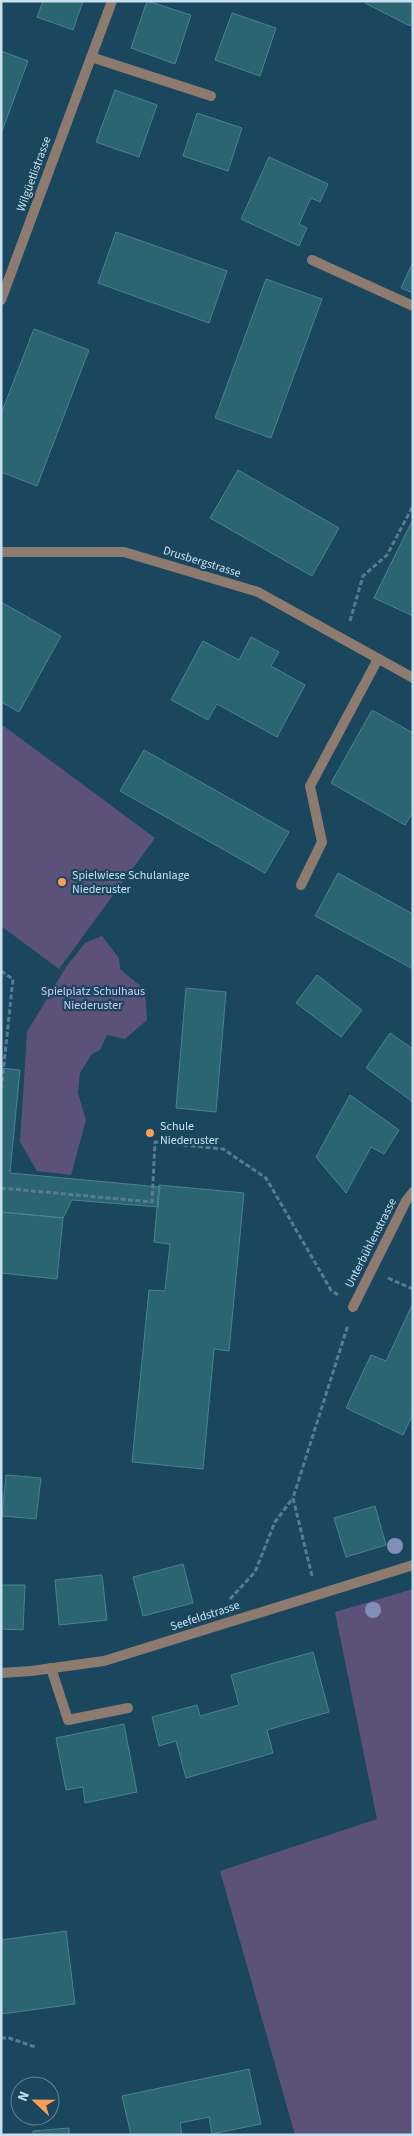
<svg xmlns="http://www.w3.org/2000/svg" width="414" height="2136" font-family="'Source Sans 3',sans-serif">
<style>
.green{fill:#5c5279}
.building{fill:#2b6572;stroke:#4a8391}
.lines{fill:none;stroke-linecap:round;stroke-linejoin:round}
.path{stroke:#577c91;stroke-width:3;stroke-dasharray:5 2.5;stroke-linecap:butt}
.service{stroke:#8d7b70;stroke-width:10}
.minor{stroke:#8d7b70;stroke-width:10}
.tertiary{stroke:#8d7b70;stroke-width:10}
.tree{fill:#818fb6}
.poi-dot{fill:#fd9d55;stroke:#1a465e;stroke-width:2}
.labels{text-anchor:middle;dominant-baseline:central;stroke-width:4.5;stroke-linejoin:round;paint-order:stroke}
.street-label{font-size:12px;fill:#c9e0ef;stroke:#1a465e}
.poi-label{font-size:12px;fill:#c9e0ef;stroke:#1a465e;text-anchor:start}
.park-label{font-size:12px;fill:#d6cafe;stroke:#1a465e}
</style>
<rect width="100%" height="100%" fill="#1a465e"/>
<path class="green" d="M 1,724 L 155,838 L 59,969 L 1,926 Z
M 102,936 L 119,958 L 120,969 L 145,990 L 147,1020 L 125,1039 L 107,1035 L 100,1050 L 92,1054 L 80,1073 L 78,1093 L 86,1120 L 71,1175 L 37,1171 L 20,1142 L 27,1032 L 66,967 L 85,943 Z
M 413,1589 L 413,2135 L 295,2135 L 220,1871 L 377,1819 L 335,1612 Z"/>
<path class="building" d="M 43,1 L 83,1 L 73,30 L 37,17 Z
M 147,1 L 191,15 L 175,64 L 131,48 Z
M 366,1 L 413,1 L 413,21 L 410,26 L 365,3 Z
M 232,13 L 276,28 L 260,76 L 215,60 Z
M 1,51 L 28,61 L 1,134 Z
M 115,90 L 157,105 L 139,157 L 96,142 Z
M 197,113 L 242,128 L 228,171 L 183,156 Z
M 269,157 L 328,184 L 320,202 L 311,198 L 299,224 L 307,228 L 299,246 L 241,219 Z
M 116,232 L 227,271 L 209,323 L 98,283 Z
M 413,262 L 413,293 L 401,288 Z
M 266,279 L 322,299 L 271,438 L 215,418 Z
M 34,329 L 89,350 L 37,486 L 1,472 L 1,414 Z
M 238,470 L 339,528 L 312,576 L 210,518 Z
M 413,519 L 413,616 L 374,598 Z
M 1,602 L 61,636 L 19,712 L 1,702 Z
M 251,637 L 279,652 L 271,666 L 305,685 L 277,737 L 217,704 L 208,720 L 171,700 L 203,641 L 239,660 Z
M 372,710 L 413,733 L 413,812 L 405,825 L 331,783 Z
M 144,750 L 289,832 L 265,873 L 120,791 Z
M 338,873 L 413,914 L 413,969 L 315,916 Z
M 317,975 L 362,1010 L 341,1037 L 296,1003 Z
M 186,988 L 226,992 L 216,1112 L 176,1108 Z
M 390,1033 L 413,1049 L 413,1102 L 366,1068 Z
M 1,1068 L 20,1070 L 10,1173 L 160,1187 L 158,1207 L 72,1200 L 63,1218 L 1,1212 Z
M 350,1095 L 399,1130 L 384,1154 L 371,1147 L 346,1193 L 316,1157 Z
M 159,1185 L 244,1193 L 229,1351 L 214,1349 L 203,1469 L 132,1462 L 149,1290 L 165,1291 L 170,1244 L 154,1242 Z
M 1,1212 L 63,1218 L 57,1279 L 1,1273 Z
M 413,1303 L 413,1414 L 403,1435 L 346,1408 L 371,1355 L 386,1361 Z
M 6,1475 L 41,1478 L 36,1519 L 2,1516 Z
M 375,1506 L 386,1545 L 346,1557 L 334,1518 Z
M 183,1564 L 193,1603 L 143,1616 L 133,1577 Z
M 102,1575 L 107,1620 L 59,1625 L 55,1580 Z
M 1,1585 L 25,1585 L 23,1630 L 1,1629 Z
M 313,1652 L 329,1712 L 267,1730 L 273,1753 L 186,1778 L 176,1741 L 159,1746 L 152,1717 L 197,1705 L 200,1716 L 239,1705 L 231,1675 Z
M 124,1724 L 137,1792 L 85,1803 L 83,1787 L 66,1790 L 56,1738 Z
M 66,1931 L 75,2004 L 1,2014 L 1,1940 Z
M 249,2069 L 261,2124 L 212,2134 L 209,2117 L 180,2123 L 182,2135 L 131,2135 L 122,2096 Z
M 69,2128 L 69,2135 L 33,2135 L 33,2131 Z"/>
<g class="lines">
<path class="path" d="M 350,621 L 363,576 L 387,555 L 413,506
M 1,971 L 13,979 L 1,1092
M 1,1188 L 152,1202 L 155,1142 L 223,1149 L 266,1178 L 331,1290 L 338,1295
M 388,1278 L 413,1289
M 312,1576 L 293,1498 L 348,1325
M 230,1599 L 255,1572 L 275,1522 L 293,1498
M 1,2038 L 9,2038 L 35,2047"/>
<path class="service" d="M 51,1668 L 68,1720 L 128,1708"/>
<path class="minor" d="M 91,57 L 211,96
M 312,260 L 413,306
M 1,300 L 112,1
M 1,552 L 124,552 L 258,592 L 413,678
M 301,885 L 322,842 L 310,786 L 378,659
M 353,1307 L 406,1201 L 413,1192"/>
<path class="tertiary" d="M 1,1673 L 31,1671 L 104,1661 L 413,1565"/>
</g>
<g class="tree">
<circle cx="395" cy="1546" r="8"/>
<circle cx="373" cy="1610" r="8"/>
</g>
<g class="poi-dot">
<circle cx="62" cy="882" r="5"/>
<circle cx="150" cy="1133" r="5"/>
</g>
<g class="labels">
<g class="street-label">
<text transform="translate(34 174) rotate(-70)">Wilgüetlistrasse</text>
<text transform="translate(202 562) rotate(17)">Drusbergstrasse</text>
<text transform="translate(371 1243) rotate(-63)">Unterbühlenstrasse</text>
<text transform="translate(205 1616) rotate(-18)">Seefeldstrasse</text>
</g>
<g class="poi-label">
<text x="72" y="875">Spielwiese Schulanlage<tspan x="72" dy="14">Niederuster</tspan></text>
<text x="160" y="1126">Schule<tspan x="160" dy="14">Niederuster</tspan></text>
</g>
<g class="park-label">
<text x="93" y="991">Spielplatz Schulhaus<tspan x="93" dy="14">Niederuster</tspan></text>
</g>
</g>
<rect width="414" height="2136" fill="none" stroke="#c9e0ef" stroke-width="5"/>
<g transform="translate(35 2101) rotate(292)"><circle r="24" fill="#1a465e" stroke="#608498"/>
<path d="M0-4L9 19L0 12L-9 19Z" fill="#fd9d55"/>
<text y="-8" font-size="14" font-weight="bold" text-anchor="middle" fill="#c9e0ef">N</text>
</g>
</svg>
